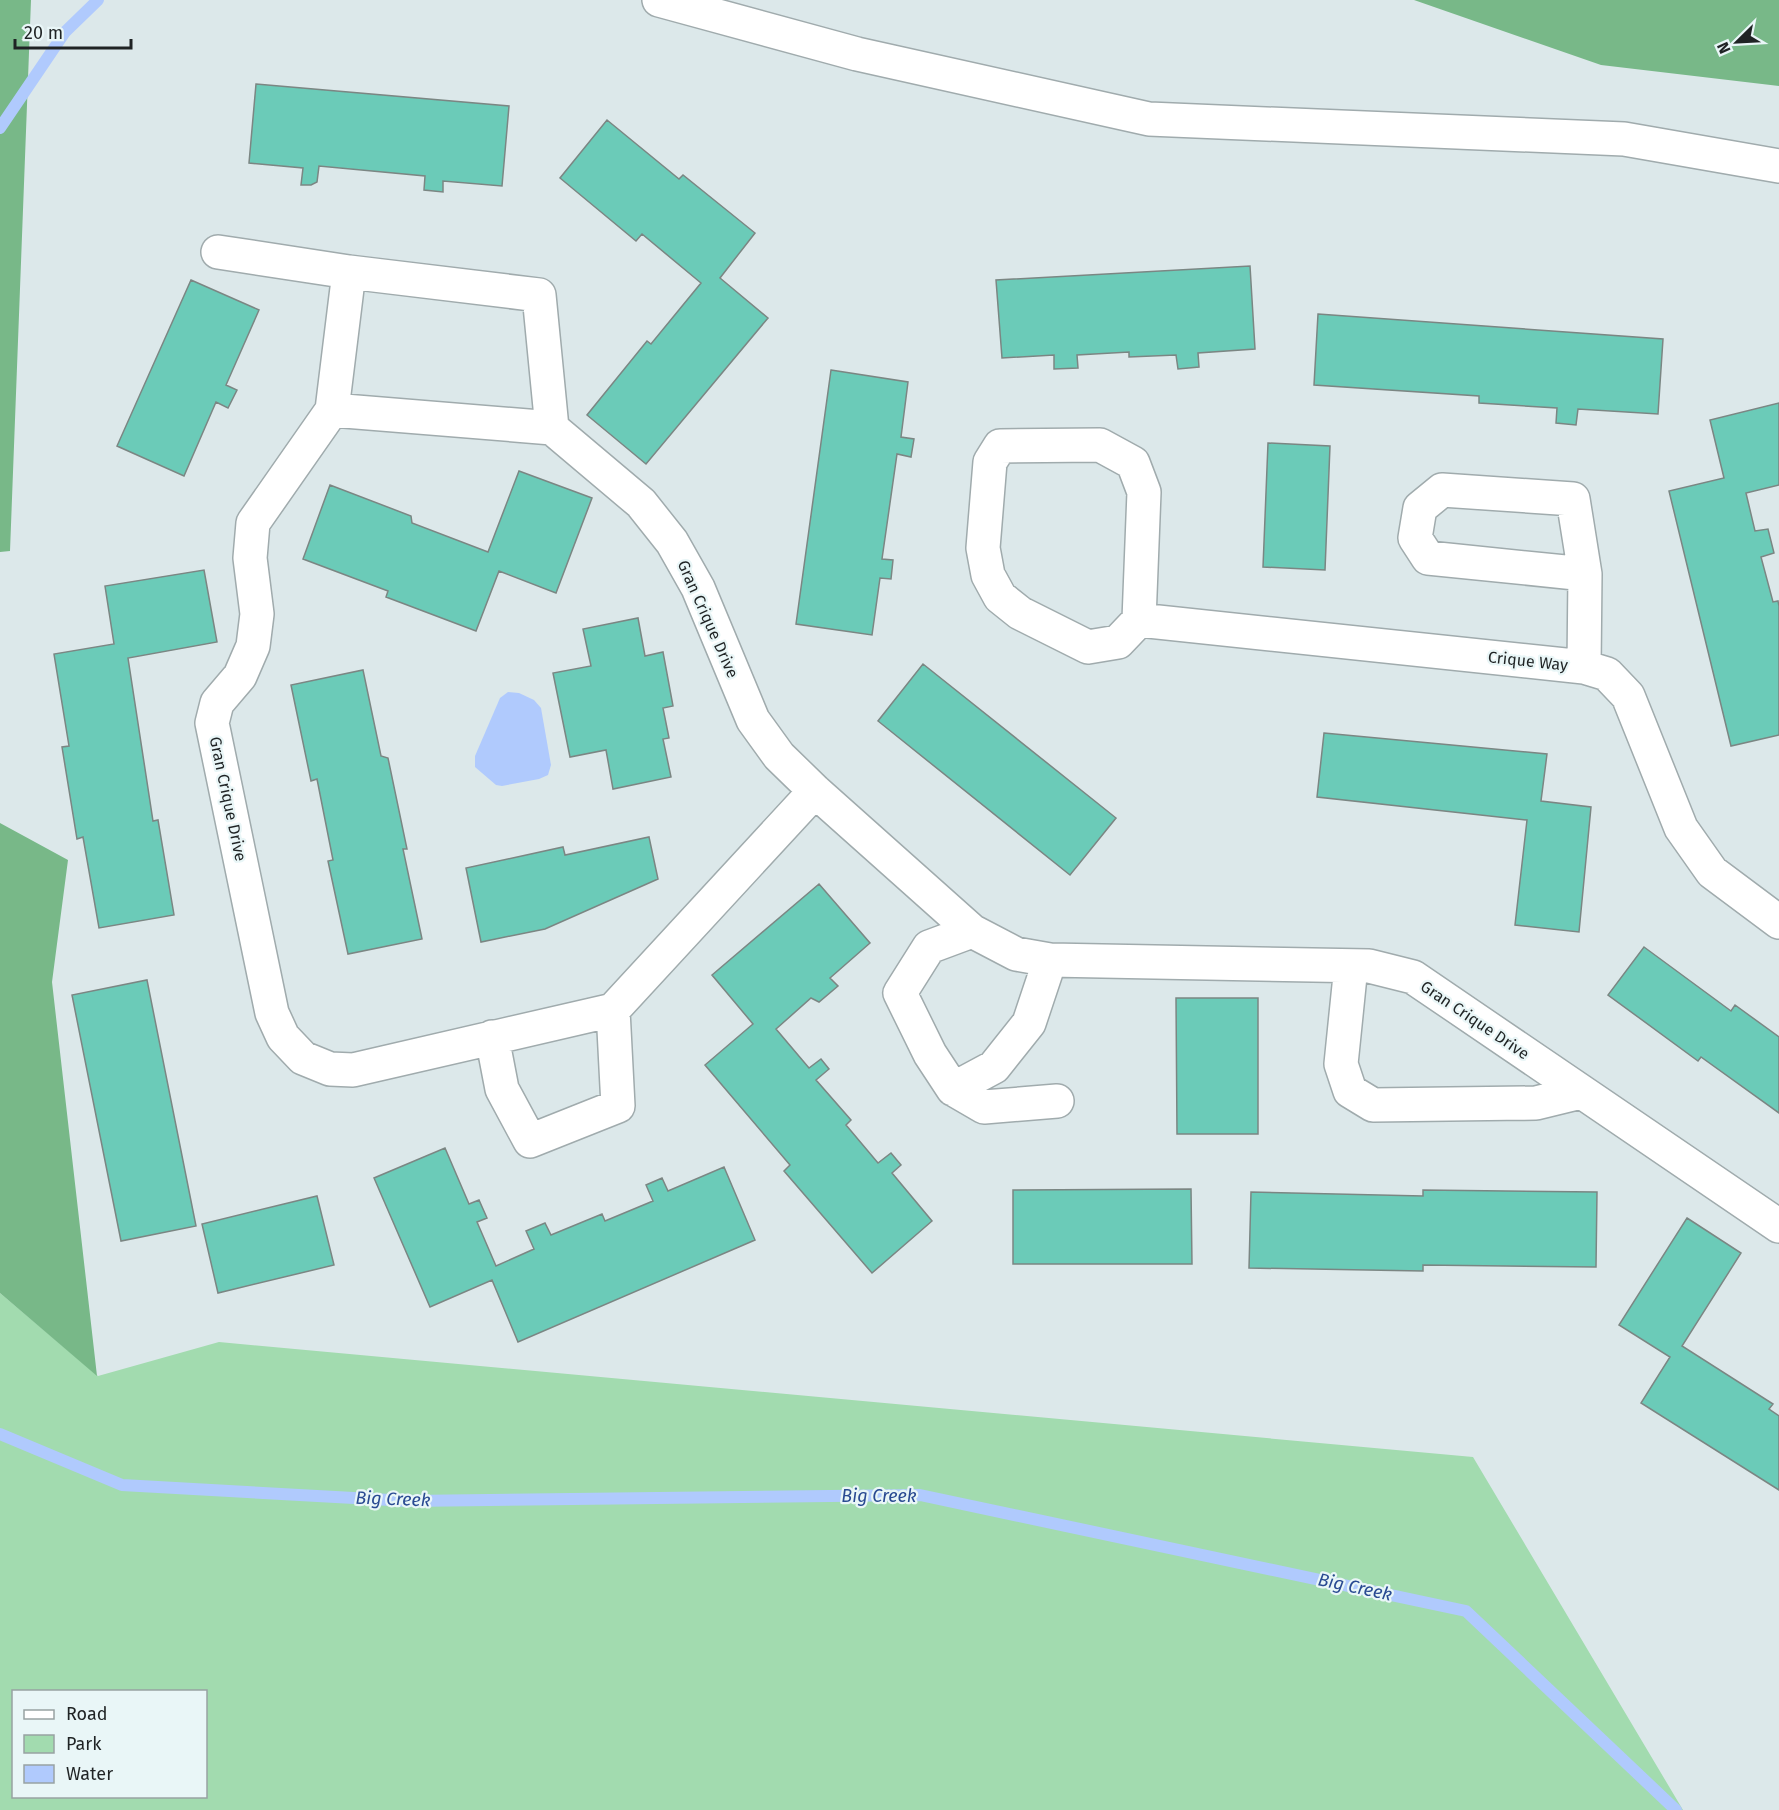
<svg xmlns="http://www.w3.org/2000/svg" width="1779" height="1810" font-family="'Fira Sans',sans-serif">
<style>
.green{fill:#a2dbaf;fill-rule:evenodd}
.forest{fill:#78b888}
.water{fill:#b0cafd}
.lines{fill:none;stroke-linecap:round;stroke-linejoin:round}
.stream{stroke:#b0cafd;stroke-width:12}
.building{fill:#6bcbb8;stroke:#7b8683;stroke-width:1.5}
.minor-casing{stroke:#a0abad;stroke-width:36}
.minor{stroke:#fff;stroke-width:33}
.labels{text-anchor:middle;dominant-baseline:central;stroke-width:4.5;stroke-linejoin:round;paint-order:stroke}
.street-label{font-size:16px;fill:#1f2324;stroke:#e9f6f7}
.water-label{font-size:18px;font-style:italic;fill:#294a92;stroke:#e9f6f7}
</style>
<rect width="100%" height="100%" fill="#dce8ea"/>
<path class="green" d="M 0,1293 L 98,1376 L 219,1342 L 1473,1457 L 1683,1810 L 0,1810 ZM 14,1692 L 206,1692 L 206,1796 L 14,1796 Z"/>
<path class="forest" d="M 0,0 L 31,0 L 10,551 L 0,552 Z
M 1414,0 L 1779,0 L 1779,86 L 1601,65 Z
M 0,823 L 68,860 L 52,982 L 97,1376 L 0,1293 Z"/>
<path class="water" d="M 508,692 L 519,693 L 534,700 L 541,708 L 551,765 L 548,775 L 539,779 L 502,786 L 496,785 L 475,767 L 475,756 L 500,698 Z"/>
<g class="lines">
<path class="stream" d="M 0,128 L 65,32 L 98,0
M 0,1434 L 122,1485 L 408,1501 L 920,1495 L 1466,1611 L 1676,1810"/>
</g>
<path class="building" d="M 256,84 L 509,106 L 502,186 L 443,181 L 443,192 L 424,190 L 425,176 L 319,166 L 317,182 L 311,185 L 301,185 L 303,168 L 249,163 Z
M 607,120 L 679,179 L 683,175 L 755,233 L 720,278 L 768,318 L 646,464 L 587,415 L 647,341 L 651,344 L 701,283 L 642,234 L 636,241 L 560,178 Z
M 1250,266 L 1255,349 L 1198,353 L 1199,367 L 1178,369 L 1176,355 L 1129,357 L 1129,352 L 1077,355 L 1078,368 L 1054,369 L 1054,355 L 1002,358 L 996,280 Z
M 191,280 L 259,310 L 226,385 L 237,390 L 228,408 L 216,402 L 184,476 L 117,446 Z
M 1318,314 L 1663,339 L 1658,414 L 1578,409 L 1576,425 L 1556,423 L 1557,408 L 1479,403 L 1479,396 L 1314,385 Z
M 831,370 L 908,382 L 901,437 L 914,439 L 911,457 L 897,454 L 882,559 L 893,560 L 891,579 L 880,578 L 872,635 L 796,624 Z
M 1779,403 L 1779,485 L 1746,493 L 1755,531 L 1768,529 L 1774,553 L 1761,557 L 1773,602 L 1778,601 L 1779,606 L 1779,735 L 1731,746 L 1669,491 L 1724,478 L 1710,420 Z
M 1268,443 L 1330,446 L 1325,570 L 1263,567 Z
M 519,471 L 592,498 L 556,593 L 499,571 L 476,631 L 386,597 L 388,591 L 303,559 L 330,485 L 411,516 L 412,523 L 488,552 Z
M 204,570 L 217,642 L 128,658 L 153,821 L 158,820 L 174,915 L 99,928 L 83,837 L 77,839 L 62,747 L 69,746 L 54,654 L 114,644 L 105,586 Z
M 638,618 L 645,656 L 663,652 L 673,706 L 663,708 L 669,738 L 663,739 L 671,777 L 613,789 L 606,750 L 570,757 L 553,673 L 591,666 L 583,629 Z
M 923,664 L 1116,818 L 1070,875 L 878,721 Z
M 363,670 L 381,756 L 388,758 L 407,849 L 403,849 L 422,939 L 348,954 L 328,861 L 333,860 L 317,779 L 311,781 L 291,685 Z
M 1324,733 L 1547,754 L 1541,801 L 1591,807 L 1579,932 L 1515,925 L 1527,820 L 1317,797 Z
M 649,837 L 658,879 L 545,929 L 481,942 L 466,868 L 563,847 L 565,855 Z
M 819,884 L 870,943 L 830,978 L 838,986 L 819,1002 L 811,998 L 776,1029 L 809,1068 L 821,1059 L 829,1069 L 816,1080 L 851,1120 L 846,1125 L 878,1163 L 891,1153 L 901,1165 L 892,1173 L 932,1221 L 872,1273 L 784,1171 L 790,1165 L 705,1065 L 753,1024 L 712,975 Z
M 1644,947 L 1731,1011 L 1735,1005 L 1779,1037 L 1779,1113 L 1701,1057 L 1698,1061 L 1608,995 Z
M 147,980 L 196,1226 L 121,1241 L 72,995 Z
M 1176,998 L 1258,998 L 1258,1134 L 1177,1134 Z
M 445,1148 L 469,1204 L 479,1200 L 487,1218 L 477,1222 L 496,1266 L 534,1249 L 526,1231 L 545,1223 L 551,1235 L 602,1214 L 605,1221 L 653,1201 L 646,1185 L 662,1178 L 668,1191 L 724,1167 L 755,1240 L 518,1342 L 492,1280 L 430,1307 L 374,1178 Z
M 1191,1189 L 1192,1264 L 1013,1264 L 1013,1190 Z
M 1423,1190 L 1597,1192 L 1596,1267 L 1423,1265 L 1423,1271 L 1249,1268 L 1251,1192 L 1423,1196 Z
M 317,1196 L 334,1265 L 218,1293 L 202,1224 Z
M 1687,1218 L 1741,1253 L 1682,1346 L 1773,1404 L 1769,1409 L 1779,1416 L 1779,1490 L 1641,1403 L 1670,1357 L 1619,1325 Z"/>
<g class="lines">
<g class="minor-casing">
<path id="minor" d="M 659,0 L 857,54 L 1149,119 L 1624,139 L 1779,166
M 218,252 L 349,272 L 332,410
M 349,272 L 539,295 L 552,428
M 1100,445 L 1133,463 L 1144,492 L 1139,620 L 1118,642 L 1088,647 L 1020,613 L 1000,597 L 988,575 L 983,548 L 990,462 L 1000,446 Z
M 1139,620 L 1584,667 L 1607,674 L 1628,696 L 1681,828 L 1712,872 L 1779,922
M 1584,667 L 1585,574 L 1573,499 L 1442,490 L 1420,508 L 1415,538 L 1428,558 L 1585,574
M 815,791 L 613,1010 L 353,1070 L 330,1069 L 303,1058 L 283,1037 L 272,1013 L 212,723 L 217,703 L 240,676 L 253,646 L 257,614 L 250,558 L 253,523 L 332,410 L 552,428 L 641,503 L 672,542 L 698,588 L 753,720 L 779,756 L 815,791 L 972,931 L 1016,954 L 1050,960 L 1369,966 L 1413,977 L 1779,1226
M 972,931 L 929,947 L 900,993 L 930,1054 L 953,1089 L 994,1067 L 1029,1023 L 1050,960
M 1351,966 L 1341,1064 L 1350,1091 L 1373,1105 L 1536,1103 L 1581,1092
M 492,1037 L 502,1089 L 530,1141 L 618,1106 L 613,1010
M 953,1089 L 984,1107 L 1057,1101"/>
</g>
<use href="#minor" class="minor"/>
</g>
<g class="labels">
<g class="street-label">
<text transform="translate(708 619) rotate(66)">Gran Crique Drive</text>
<text transform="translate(1528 661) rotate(6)">Crique Way</text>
<text transform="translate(228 799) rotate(78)">Gran Crique Drive</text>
<text transform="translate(1475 1020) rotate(34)">Gran Crique Drive</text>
</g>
<g class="water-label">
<text x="879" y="1496">Big Creek</text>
<text transform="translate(393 1499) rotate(2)">Big Creek</text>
<text transform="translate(1355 1587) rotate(12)">Big Creek</text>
</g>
</g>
<rect x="12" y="1690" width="195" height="108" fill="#e9f6f7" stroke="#98a2a3" stroke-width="1.5"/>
<rect x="24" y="1710" width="30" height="9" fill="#ffffff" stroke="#98a2a3" stroke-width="1.5"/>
<text x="66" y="1720" font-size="18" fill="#1f2324">Road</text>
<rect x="24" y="1735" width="30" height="18" fill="#a2dbaf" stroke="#98a2a3" stroke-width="1.5"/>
<text x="66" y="1750" font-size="18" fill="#1f2324">Park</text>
<rect x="24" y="1765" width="30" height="18" fill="#b0cafd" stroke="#98a2a3" stroke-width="1.5"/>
<text x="66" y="1780" font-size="18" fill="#1f2324">Water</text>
<g transform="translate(1737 42) rotate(246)" stroke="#e9f6f7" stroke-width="4.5" paint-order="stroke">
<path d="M0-4.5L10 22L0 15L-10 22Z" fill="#1f2324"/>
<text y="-9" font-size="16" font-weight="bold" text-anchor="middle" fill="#1f2324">N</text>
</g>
<path d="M15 39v9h116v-9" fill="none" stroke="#1f2324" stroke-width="3"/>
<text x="24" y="39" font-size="18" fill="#1f2324" stroke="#e9f6f7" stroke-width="4.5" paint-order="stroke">20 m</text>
</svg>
